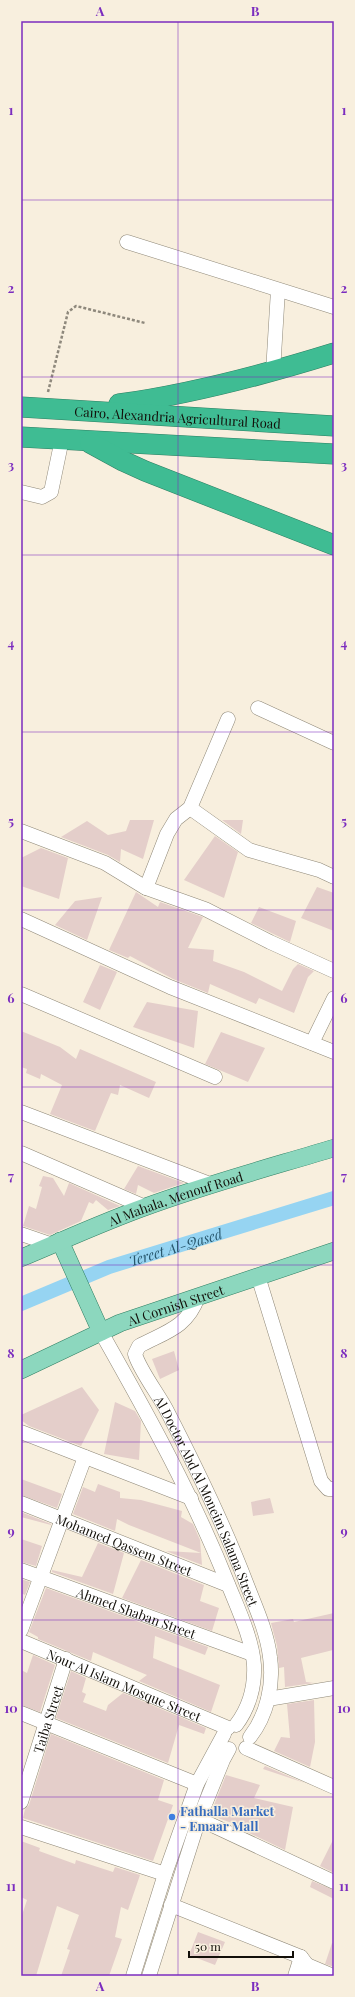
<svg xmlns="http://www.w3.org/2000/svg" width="355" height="1997" font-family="'Playfair Display',serif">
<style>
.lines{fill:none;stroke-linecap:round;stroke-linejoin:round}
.canal{stroke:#96d4f2;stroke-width:14}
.building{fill:#e4ceca}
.minor-casing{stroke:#8f8878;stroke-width:15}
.major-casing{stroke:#2f7f63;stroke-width:18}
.highway-casing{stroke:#2f7f63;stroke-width:21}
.path{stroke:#8e887c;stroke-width:2.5;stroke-dasharray:3 2;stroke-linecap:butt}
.minor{stroke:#fff;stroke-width:14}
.major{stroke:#8cd7be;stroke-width:17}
.highway{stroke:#3fbc93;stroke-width:20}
.grid{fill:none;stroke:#7b2cbf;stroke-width:1;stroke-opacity:0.55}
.shop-dot{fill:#3f7fe0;stroke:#f8efde;stroke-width:1.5}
.labels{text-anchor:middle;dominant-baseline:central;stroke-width:3;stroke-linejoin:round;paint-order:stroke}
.street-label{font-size:13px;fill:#120f09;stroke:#f8efde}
.shop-label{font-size:13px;font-weight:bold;fill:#366cbe;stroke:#f8efde;text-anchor:start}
.water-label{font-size:14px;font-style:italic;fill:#27576d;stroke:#f8efde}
.neatline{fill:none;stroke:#7b2cbf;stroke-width:1.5}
.grid-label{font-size:13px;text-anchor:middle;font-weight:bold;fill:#7b2cbf}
</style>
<rect width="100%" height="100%" fill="#f8efde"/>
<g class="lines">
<path class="canal" id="s1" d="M 21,1304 L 109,1267 L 334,1198"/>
</g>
<path class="building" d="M 130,820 L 154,820 L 143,859 L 121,849 L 120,862 L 108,855 L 61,837 L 87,821 L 108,835 L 126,831 Z
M 222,820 L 243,820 L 241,834 Z
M 215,836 L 238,852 L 224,898 L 184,880 Z
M 41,848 L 76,861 L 68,858 L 59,899 L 21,886 L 21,858 Z
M 317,887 L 334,893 L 334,931 L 301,918 Z
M 136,892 L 158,907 L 160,902 L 203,917 L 188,948 L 214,950 L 213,961 L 244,972 L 282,991 L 293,969 L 298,964 L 314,971 L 308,977 L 294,1013 L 259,998 L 256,1004 L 210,984 L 208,993 L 173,979 L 130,956 L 128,958 L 109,950 Z
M 102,897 L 87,940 L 55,925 L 75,901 Z
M 259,907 L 296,921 L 290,942 L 251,923 Z
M 100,965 L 117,972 L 100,1010 L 83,1002 Z
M 147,1002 L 198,1011 L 194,1048 L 133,1027 Z
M 21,1031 L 60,1047 L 76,1059 L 80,1049 L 156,1082 L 149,1098 L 120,1085 L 118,1095 L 111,1093 L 95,1131 L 50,1114 L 62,1085 L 41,1074 L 40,1079 L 26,1073 L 27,1069 L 21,1067 Z
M 221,1032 L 265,1048 L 248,1082 L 205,1064 Z
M 138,1166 L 184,1183 L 154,1193 L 138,1185 L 136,1194 L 124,1189 Z
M 43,1176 L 53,1178 L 64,1196 L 69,1183 L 120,1206 L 108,1210 L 96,1200 L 93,1204 L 89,1202 L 81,1221 L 50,1235 L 23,1226 L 29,1206 L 36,1209 L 42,1187 L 39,1186 Z
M 174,1351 L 179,1370 L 160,1379 L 152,1359 Z
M 82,1387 L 99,1410 L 81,1446 L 29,1426 L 21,1420 L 21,1415 Z
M 115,1402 L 135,1411 L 141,1421 L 139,1460 L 104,1454 Z
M 21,1479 L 62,1494 L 57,1508 L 21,1495 Z
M 98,1484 L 120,1492 L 120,1498 L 141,1500 L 182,1511 L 181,1517 L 193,1524 L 200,1540 L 202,1565 L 166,1551 L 201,1553 L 129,1525 L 117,1519 L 115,1531 L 73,1514 L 83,1487 L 95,1492 Z
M 270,1498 L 274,1513 L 253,1516 L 251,1502 Z
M 21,1512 L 51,1524 L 51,1525 L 21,1517 Z
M 21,1539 L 42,1546 L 36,1566 L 21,1562 Z
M 98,1543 L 124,1553 L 113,1594 L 52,1572 L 52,1570 L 82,1577 Z
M 141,1560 L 204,1585 L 200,1601 L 219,1608 L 212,1631 L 122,1598 Z
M 21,1579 L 30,1582 L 25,1595 L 21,1593 Z
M 46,1588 L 208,1647 L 205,1655 L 155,1636 L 153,1658 L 220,1685 L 211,1712 L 139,1681 L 147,1675 L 93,1652 L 91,1661 L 38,1639 L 38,1637 L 29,1632 Z
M 334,1613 L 333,1650 L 301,1658 L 306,1682 L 314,1683 L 285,1687 L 284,1667 L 279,1668 L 277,1646 L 271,1623 L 293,1619 L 294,1622 Z
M 33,1655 L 55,1665 L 40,1712 L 21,1705 L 21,1670 L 27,1673 Z
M 71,1671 L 86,1678 L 82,1692 L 86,1694 L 83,1702 L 106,1711 L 108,1705 L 123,1693 L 206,1728 L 204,1734 L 179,1725 L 168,1763 L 56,1718 Z
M 314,1700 L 315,1742 L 310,1767 L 274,1751 L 281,1737 L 290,1738 L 287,1704 Z
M 51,1734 L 164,1780 L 158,1800 L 173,1805 L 153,1861 L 23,1818 L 25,1809 L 29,1805 Z
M 265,1766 L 305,1783 L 263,1769 Z
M 226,1775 L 260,1785 L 254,1798 L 293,1807 L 285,1850 L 247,1832 L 248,1829 L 210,1815 Z
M 334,1838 L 334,1873 L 320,1866 Z
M 21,1841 L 40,1848 L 39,1851 L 75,1864 L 76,1860 L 113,1872 L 115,1867 L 140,1875 L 128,1910 L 121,1907 L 115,1937 L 122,1939 L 109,1976 L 61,1976 L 70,1950 L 67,1949 L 79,1915 L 57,1906 L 36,1976 L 21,1976 L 21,1918 L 27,1900 L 21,1897 Z
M 312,1881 L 334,1890 L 334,1899 L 310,1887 Z
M 198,1932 L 225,1942 L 215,1965 L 189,1955 Z
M 332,1943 L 334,1944 L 334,1967 L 325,1964 Z"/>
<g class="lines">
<g class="minor-casing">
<g id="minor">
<path d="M 127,242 L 334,307"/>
<path d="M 273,372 L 278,290"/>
<path d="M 21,492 L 42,497 L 51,492 L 62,439"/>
<path d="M 258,708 L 334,743"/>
<path d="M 190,808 L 249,850 L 319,870 L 334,877"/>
<path d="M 21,831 L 105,863 L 146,888 L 205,909 L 270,942 L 334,971"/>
<path d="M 146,888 L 167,834 L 176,819 L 190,808 L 228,719"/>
<path d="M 21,919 L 170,987 L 334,1052"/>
<path d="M 21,994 L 215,1077"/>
<path d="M 312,1043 L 334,998"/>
<path d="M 21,1112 L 210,1184"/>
<path d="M 21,1153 L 145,1207"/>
<path d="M 21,1234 L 53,1245"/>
<path d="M 258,1276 L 321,1481 L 328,1489 L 334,1489"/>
<path id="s2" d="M 198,1297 C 187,1328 165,1332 139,1346 L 135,1354 C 139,1369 158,1394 166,1409 C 196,1467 224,1524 247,1585 C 256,1608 267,1632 270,1657 C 274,1685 267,1715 250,1737"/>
<path d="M 101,1332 C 148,1415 193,1496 228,1584 C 238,1609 252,1638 254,1665 C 255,1686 249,1708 236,1725"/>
<path d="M 21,1432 L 191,1498"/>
<path id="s3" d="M 21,1503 L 228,1585"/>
<path id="s4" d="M 21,1570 L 252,1654"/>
<path d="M 21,1630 L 85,1457"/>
<path id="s5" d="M 21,1641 L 228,1728"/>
<path d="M 268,1699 L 334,1688"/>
<path d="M 21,1713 L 197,1784"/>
<path d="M 246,1748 L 334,1787"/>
<path id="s6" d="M 21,1802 L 66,1659"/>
<path d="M 199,1819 L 334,1882"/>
<path d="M 21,1827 L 165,1874"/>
<path d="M 171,1905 L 301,1957 L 307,1965 L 308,1976"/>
<path d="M 307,1965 L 333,1976"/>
<path d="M 133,1976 L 165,1874 L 197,1784 L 224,1734"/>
<path d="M 149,1976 L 199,1819 L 223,1760 L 229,1749"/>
<path d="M 295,1976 L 301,1957"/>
</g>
</g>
<g class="major-casing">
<g id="major">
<path d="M 60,1241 L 101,1332"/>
<path id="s7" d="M 21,1258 C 62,1241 103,1222 145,1207 C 207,1184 271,1167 334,1148"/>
<path id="s8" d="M 21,1370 L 120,1323 L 334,1251"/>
</g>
</g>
<g class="highway-casing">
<g id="highway">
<path d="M 119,404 C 192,394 263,375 334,353"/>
<path id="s9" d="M 21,407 L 334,426"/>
<path d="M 21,437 L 334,454"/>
<path d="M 90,443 L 123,461 L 145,471 L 334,545"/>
</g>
</g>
<path class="path" d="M 48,392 L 68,312 L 76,306 L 145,323"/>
<use href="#minor" class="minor"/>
<use href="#major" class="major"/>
<use href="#highway" class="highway"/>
</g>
<path class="grid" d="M 178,21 L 178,1976M 21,200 L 334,200M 21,377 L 334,377M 21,555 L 334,555M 21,732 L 334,732M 21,910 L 334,910M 21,1087 L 334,1087M 21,1265 L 334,1265M 21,1442 L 334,1442M 21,1620 L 334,1620M 21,1797 L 334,1797"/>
<circle class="shop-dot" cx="172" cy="1817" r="4"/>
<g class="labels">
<g class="street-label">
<text stroke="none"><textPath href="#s9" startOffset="157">Cairo, Alexandria Agricultural Road</textPath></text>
<text stroke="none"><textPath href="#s7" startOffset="166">Al Mahala, Menouf Road</textPath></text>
<text stroke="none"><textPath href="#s8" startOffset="168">Al Cornish Street</textPath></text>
<text stroke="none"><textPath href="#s2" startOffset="252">Al Doctor Abd Al Moneim Salama Street</textPath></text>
<text stroke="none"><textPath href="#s3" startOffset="111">Mohamed Qassem Street</textPath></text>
<text stroke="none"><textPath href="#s4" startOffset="123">Ahmed Shaban Street</textPath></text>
<text stroke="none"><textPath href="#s5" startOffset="112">Nour Al Islam Mosque Street</textPath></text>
<text stroke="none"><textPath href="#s6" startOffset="87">Taiba Street</textPath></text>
</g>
<g class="shop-label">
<text x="180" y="1810">Fathalla Market<tspan x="180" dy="15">- Emaar Mall</tspan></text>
</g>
<g class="water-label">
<text stroke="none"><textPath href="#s1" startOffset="165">Tereet Al-Qased</textPath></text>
</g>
</g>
<rect width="355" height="1997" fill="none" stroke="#f8efde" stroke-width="44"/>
<path d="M189 1951v6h104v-6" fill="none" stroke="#120f09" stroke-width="2"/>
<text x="195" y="1951" font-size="12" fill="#120f09" stroke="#f8efde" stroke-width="3" paint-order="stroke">50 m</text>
<rect x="22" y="22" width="311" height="1953" class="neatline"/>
<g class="grid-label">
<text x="100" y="16">A</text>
<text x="255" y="16">B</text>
<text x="11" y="115">1</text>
<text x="344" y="115">1</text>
<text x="11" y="293">2</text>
<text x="344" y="293">2</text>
<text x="11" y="470">3</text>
<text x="344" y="470">3</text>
<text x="11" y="648">4</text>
<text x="344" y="648">4</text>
<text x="11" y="826">5</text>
<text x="344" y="826">5</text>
<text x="11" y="1003">6</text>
<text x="344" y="1003">6</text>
<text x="11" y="1181">7</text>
<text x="344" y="1181">7</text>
<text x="11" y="1358">8</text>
<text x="344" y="1358">8</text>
<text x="11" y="1536">9</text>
<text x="344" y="1536">9</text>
<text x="11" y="1713">10</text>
<text x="344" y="1713">10</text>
<text x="11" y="1891">11</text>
<text x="344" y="1891">11</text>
<text x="100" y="1991">A</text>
<text x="255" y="1991">B</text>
</g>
</svg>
